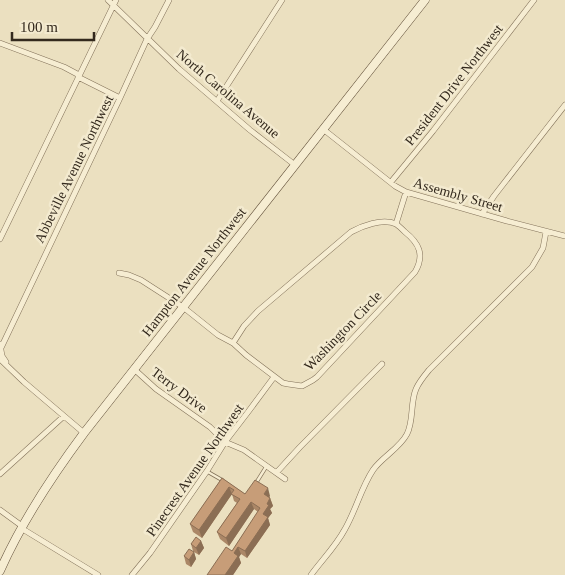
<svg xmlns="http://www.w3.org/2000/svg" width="565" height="575" font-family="Georgia,serif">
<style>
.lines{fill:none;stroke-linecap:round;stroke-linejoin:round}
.lane-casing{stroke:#827159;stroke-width:4}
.street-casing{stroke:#827159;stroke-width:6}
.secondary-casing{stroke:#64523c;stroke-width:9}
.lane{stroke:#f6edd2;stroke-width:2.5}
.street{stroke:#f6edd2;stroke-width:5}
.secondary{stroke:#f6edd2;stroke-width:8}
.wall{fill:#ab8767}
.shaded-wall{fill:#8b6e54}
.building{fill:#c79d78;stroke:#8b6e54}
.labels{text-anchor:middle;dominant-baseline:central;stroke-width:5;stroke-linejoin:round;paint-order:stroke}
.street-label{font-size:14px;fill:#33291d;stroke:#f3eacf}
</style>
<rect width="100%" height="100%" fill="#ebe0c0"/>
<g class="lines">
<g class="lane-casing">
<path id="lane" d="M 208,472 L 222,480
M 256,483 L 266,467"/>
</g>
<g class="street-casing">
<path id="street" d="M 108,0 L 179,69 L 250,130 L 295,165
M 0,43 L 64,67 L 79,75
M 78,77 L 120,98
M 217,101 L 282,0
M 323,129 L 395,186 L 406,192 L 507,221 L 565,236
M 391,182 L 433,131 L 534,0
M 482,214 L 494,196 L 565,105
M 396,224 L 406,192
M 0,239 L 116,0
M 119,273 L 129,275 L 141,280 L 183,307 L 218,335 L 233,343 L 246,355 L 283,383 L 288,384 L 302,386 L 313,380 L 317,377 L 415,272 C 425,255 419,243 405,232 C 402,229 399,226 396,224 C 382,218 362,226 351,232 L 258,311 L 244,326 L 233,343
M 0,344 L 2,356 L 6,362
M 1,348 L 120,98 L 147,39 L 155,27 L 169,0
M 0,359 L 24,382 L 84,433
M 134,369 L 156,389 L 210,427 L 225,442 L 244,450 L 285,479
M 277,472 L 300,447 L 382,364
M 0,474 L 64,416
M 0,510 L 22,526
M 21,528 L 98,575
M 132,575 L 150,553 L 207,471 L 225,442 L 248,412 L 274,377
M 311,575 C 322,560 336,546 345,529 C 356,510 361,488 373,470 C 382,457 400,448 407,434 C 414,420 410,403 416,389 C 419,382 424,376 429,370 L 532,267 L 543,248 L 546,232"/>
</g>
<g class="secondary-casing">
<path id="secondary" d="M 0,571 C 22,521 52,476 84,433 L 425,0"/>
</g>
<use href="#lane" class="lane"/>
<use href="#street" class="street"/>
<use href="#secondary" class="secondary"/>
</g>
<path class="wall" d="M 222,478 L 245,494 L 270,496 L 269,497 L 270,498 L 273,506 L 270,509 L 272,513 L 268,518 L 270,525 L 247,558 L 241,554 L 239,557 L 241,563 L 233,575 L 207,575 L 232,551 L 258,512 L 254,509 L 229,546 L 220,539 L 217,532 L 237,503 L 234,501 L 232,494 L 202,538 L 193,532 L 190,524 Z
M 201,541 L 204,548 L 199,555 L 194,552 L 196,559 L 191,567 L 186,564 L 184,556 L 193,551 L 191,544 Z"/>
<path class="shaded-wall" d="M 229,487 L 232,494 L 202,538 L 199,530 Z
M 268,488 L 270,496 L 266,501 L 264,494 Z
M 270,498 L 273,506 L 270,509 L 272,513 L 268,518 L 270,525 L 247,558 L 245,551 L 267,504 Z
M 251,502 L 254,509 L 229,546 L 226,538 Z
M 201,541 L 204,548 L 199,555 L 196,548 Z
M 238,547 L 241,554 L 239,557 L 241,563 L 233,575 L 225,575 L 234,553 Z
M 194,552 L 196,559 L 191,567 L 189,560 Z"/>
<path class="building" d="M 222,478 L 245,494 L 255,480 L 268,488 L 264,494 L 270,498 L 267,504 L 269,505 L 263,514 L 268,517 L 245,551 L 238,547 L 234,553 L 238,556 L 225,575 L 207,575 L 226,547 L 232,551 L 260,508 L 251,502 L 226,538 L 217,532 L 240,499 L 231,494 L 234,490 L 229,487 L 199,530 L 190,524 Z
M 196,537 L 201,541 L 196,548 L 191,544 Z
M 189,549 L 194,552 L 189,560 L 184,556 Z"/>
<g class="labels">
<g class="street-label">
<text transform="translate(454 85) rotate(-52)">President Drive Northwest</text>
<text transform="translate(228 94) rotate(40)">North Carolina Avenue</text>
<text transform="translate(74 169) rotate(-64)">Abbeville Avenue Northwest</text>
<text transform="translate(458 195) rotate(16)">Assembly Street</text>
<text transform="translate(194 272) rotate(-52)">Hampton Avenue Northwest</text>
<text transform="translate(343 331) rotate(-46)">Washington Circle</text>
<text transform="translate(179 390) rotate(37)">Terry Drive</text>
<text transform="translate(195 470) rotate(-55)">Pinecrest Avenue Northwest</text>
</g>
</g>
<path d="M12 32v8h82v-8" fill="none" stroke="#33291d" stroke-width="2.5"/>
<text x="20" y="32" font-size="15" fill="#33291d" stroke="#f3eacf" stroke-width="4" paint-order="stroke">100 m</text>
</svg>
